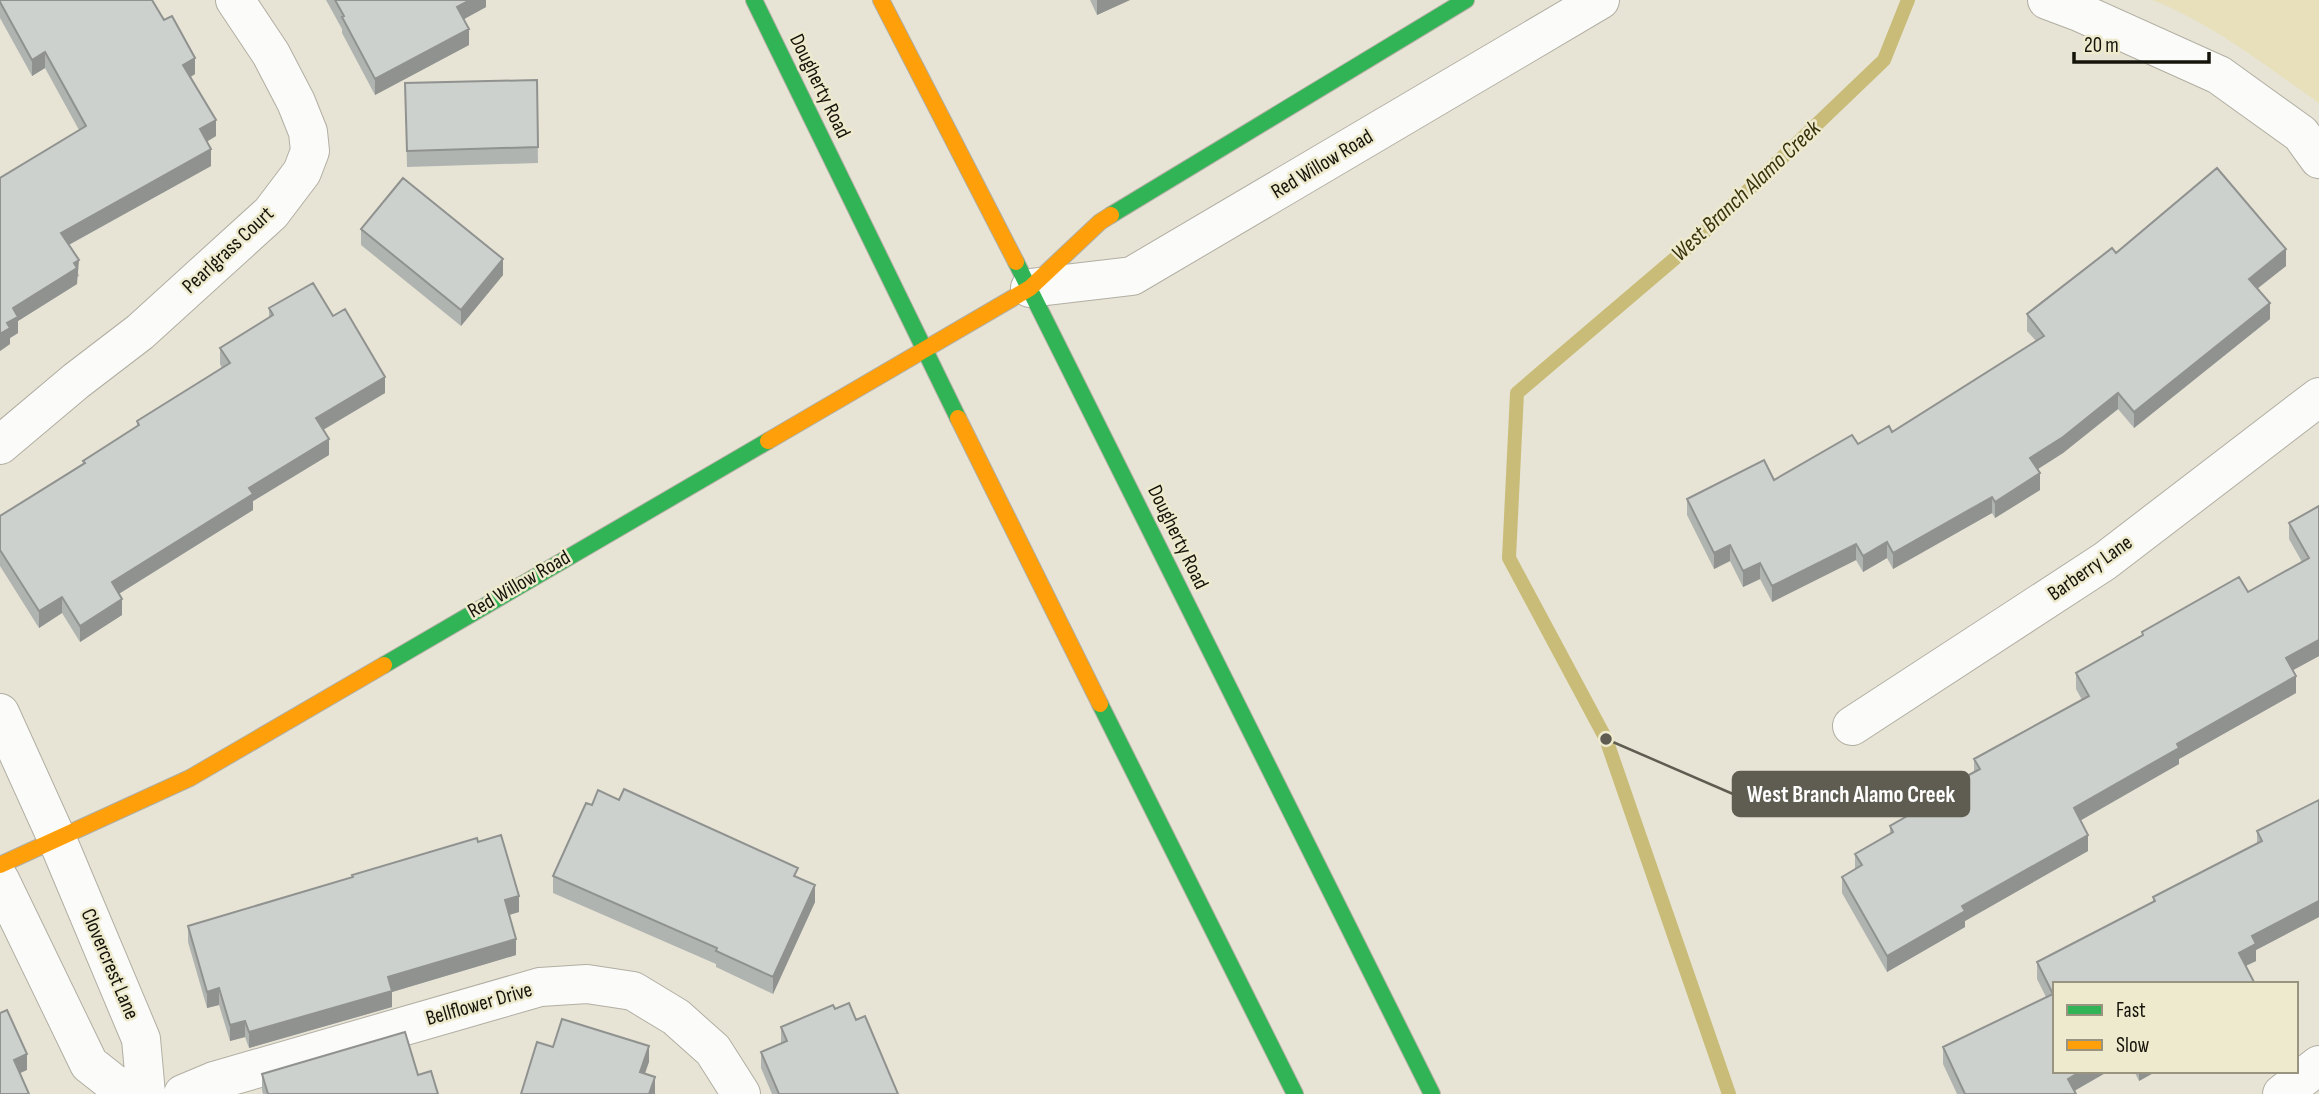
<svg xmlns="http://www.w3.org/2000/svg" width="2319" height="1094" font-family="'Sofia Sans Condensed',sans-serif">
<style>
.green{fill:#e7e0ba}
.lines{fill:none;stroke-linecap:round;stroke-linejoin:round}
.stream{stroke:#c9bc79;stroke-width:14}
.street-casing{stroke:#b1aea3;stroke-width:40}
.fast-casing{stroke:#b1aea3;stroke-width:18}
.slow-casing{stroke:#b1aea3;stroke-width:18}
.street{stroke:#fbfbf9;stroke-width:38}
.fast{stroke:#30b455;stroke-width:16}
.slow{stroke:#ff9f0a;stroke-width:16}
.wall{fill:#b0b4b1}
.shaded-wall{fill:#909290}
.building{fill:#cdd1ce;stroke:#909290;stroke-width:2}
.labels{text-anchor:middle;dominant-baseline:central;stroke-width:5;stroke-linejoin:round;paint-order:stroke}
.street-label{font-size:21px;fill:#16140a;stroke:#eeeace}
.water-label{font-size:23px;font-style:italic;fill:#39320a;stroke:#eeeace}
.leader{fill:none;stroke:#5f5d51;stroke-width:2.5}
.callout-dot{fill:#5f5d51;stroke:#eeeace;stroke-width:2.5}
.callout{fill:#5f5d51;stroke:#5f5d51;stroke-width:2.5}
.callout-label{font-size:23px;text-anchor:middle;font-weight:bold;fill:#fff}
</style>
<rect width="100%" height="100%" fill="#e7e4d5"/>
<path class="green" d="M 2152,0 L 2319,0 L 2319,103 C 2266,66 2212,23 2152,0 Z"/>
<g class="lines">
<path class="stream" d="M 1729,1094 L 1606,739 L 1509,558 L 1517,393 L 1693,243 L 1884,60 L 1908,0"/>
<g class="street-casing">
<path id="street" d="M 2047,0 L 2079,12 L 2219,75 L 2301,134 L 2319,159
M 1030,288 L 1132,276 L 1600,0
M 0,445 L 76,381 L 140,332 L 271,213 L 302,172 L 310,151 L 308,132 L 296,102 L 271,54 L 235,0
M 0,713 L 57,839 L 141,1039 L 146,1094
M 1852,726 L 2105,561 L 2319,397
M 0,880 L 89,1064 L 127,1094
M 183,1094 L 214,1081 L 540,987 L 587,984 L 633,991 L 676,1017 L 713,1050 L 741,1094
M 2282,1094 L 2319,1065"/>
</g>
<g class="fast-casing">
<path id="fast" d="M 754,0 L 958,418
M 1111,215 L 1466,0
M 1016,262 L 1432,1094
M 384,665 L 768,441
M 1100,704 L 1295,1094"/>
</g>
<g class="slow-casing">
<path id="slow" d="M 881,0 L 1016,262
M 958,418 L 1100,704
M 768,441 L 1030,288 L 1100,222 L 1111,215
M 0,865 L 190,778 L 384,665"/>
</g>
<use href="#street" class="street"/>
<use href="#fast" class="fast"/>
<use href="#slow" class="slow"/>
</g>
<path class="wall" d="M 0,0 L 195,74 L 191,77 L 216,136 L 207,142 L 211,166 L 69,245 L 79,276 L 77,277 L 77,284 L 18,321 L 18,333 L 10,338 L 10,344 L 0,351 L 0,178 L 79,130 L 45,68 L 32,76 L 0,18 Z
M 326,0 L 486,0 L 486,7 L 464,19 L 469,45 L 375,95 L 342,33 L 342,29 Z
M 1090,0 L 1130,0 L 1097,15 Z
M 537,80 L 538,163 L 407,167 L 405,83 Z
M 361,229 L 503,275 L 461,326 L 361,245 Z
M 2116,253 L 2286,266 L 2257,289 L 2270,319 L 2134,428 L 2118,409 L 2063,453 L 2038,469 L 2040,490 L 1995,518 L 1992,513 L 1893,569 L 1887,558 L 1863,572 L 1856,560 L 1772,602 L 1760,579 L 1743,587 L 1730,561 L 1714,569 L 1687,515 L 1687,499 L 1774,480 L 1858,444 L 1892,432 L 2036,341 L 2027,331 L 2027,314 Z
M 269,308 L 333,316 L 385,393 L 323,430 L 329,455 L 253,501 L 253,510 L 119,594 L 122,615 L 80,642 L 62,613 L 39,628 L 0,566 L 0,516 L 83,463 L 83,461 L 137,427 L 137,421 L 222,368 L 220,364 L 220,348 L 269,318 Z
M 2319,506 L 2319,656 L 2293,670 L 2296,693 L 2179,759 L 2179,764 L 2080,821 L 2088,851 L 1965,921 L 1965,927 L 1887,972 L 1842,893 L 1842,877 L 1855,869 L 1855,854 L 1890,834 L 1890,826 L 1941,797 L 1941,790 L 1974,772 L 1974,759 L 2082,700 L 2076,689 L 2076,673 L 2142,635 L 2142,632 L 2248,592 L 2302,562 L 2289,539 L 2289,523 Z
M 619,800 L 798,877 L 815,902 L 773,994 L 716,967 L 716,964 L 553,893 L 553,876 L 592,805 Z
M 2319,800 L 2319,917 L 2256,950 L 2256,961 L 2246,966 L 2055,984 L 2076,1094 L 1957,1094 L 1943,1064 L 1943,1047 L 2046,997 L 2037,979 L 2037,962 L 2153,902 L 2153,897 L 2257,844 L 2257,831 Z
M 478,842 L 519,912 L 509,915 L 516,955 L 392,992 L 392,1007 L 249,1048 L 245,1037 L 230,1041 L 219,1005 L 207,1008 L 188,942 L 188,926 L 352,878 L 352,875 Z
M 835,1009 L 856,1020 L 898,1094 L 772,1094 L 761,1068 L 761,1052 L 781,1043 L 781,1027 Z
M 2134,1071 L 2157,1071 L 2139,1081 Z
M 262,1074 L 418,1075 L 438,1094 L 263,1094 L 262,1090 Z"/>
<path class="shaded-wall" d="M 470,0 L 486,0 L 486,7 L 457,23 L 457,7 Z
M 1097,0 L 1130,0 L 1097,15 Z
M 469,29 L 469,45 L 375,95 L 375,79 Z
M 45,52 L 45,68 L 32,76 L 32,60 Z
M 195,58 L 195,74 L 183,81 L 183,65 Z
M 216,120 L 216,136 L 200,145 L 200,129 Z
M 211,149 L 211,166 L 61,249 L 61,233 Z
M 2286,249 L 2286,266 L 2249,295 L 2249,279 Z
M 503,259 L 503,275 L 461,326 L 461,310 Z
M 79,260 L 77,284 L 18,321 L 18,333 L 10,338 L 10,344 L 0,351 L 0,334 L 7,323 L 13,308 Z
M 2270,303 L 2270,319 L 2134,428 L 2134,412 Z
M 385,377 L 385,393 L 316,434 L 316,418 Z
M 2118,393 L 2118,409 L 2063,453 L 2030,474 L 2030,458 Z
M 329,439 L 329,455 L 253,501 L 253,510 L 112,598 L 112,582 L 249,488 Z
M 2040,473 L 2040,490 L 1995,518 L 1995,502 Z
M 1992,497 L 1992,513 L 1893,569 L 1893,553 Z
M 1887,542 L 1887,558 L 1863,572 L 1863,556 Z
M 1856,544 L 1856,560 L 1772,602 L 1772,586 Z
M 1730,545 L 1730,561 L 1714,569 L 1714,553 Z
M 1760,563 L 1760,579 L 1743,587 L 1743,571 Z
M 62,597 L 62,613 L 39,628 L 39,611 Z
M 122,599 L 122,615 L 80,642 L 80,626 Z
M 2319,640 L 2319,656 L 2286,674 L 2286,658 Z
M 2296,676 L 2296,693 L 2179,759 L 2179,764 L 2074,824 L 2074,808 L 2177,744 Z
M 2088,835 L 2088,851 L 1965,921 L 1965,927 L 1887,972 L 1887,956 L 1962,906 Z
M 815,885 L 815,902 L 773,994 L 773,977 Z
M 519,896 L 519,912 L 505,916 L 505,900 Z
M 2319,901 L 2319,917 L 2256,950 L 2256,961 L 2239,969 L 2239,953 L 2252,936 Z
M 516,939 L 516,955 L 392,992 L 392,1007 L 249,1048 L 249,1032 L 388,977 Z
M 219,988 L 219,1005 L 207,1008 L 207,992 Z
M 245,1021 L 245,1037 L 230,1041 L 230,1025 Z
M 649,1046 L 649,1062 L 640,1088 L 640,1072 Z
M 27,1054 L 27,1070 L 14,1076 L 14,1060 Z
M 2081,1071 L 2109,1071 L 2069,1094 L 2068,1079 Z
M 2139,1071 L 2157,1071 L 2139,1081 Z
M 655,1077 L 655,1094 L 649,1094 Z"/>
<path class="building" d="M 0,0 L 152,0 L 164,20 L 172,16 L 195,58 L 183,65 L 216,120 L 200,129 L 211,149 L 61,233 L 79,260 L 74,263 L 77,268 L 13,308 L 18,317 L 7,323 L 10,328 L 0,334 L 0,178 L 86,126 L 45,52 L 32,60 L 0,2 Z
M 335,0 L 470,0 L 457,7 L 469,29 L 375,79 L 342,17 L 344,16 Z
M 537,80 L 538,147 L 407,151 L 405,83 Z
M 2217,168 L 2286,249 L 2249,279 L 2270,303 L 2134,412 L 2118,393 L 2063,437 L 2030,458 L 2040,473 L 1995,502 L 1992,497 L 1893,553 L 1887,542 L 1863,556 L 1856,544 L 1772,586 L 1760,563 L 1743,571 L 1730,545 L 1714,553 L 1687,499 L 1764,460 L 1774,480 L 1852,435 L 1858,444 L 1889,426 L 1892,432 L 2044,336 L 2027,314 L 2112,248 L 2116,253 Z
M 403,178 L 503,259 L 461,310 L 361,229 Z
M 313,283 L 333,316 L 345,309 L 385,377 L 316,418 L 329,439 L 249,488 L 253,494 L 112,582 L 122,599 L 80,626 L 62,597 L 39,611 L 0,550 L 0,516 L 85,463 L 83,461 L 139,425 L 137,421 L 230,363 L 220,348 L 273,315 L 269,308 Z
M 2319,506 L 2319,640 L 2286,658 L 2296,676 L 2177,744 L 2179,748 L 2074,808 L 2088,835 L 1962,906 L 1965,911 L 1887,956 L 1842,877 L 1862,865 L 1855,854 L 1893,832 L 1890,826 L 1944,795 L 1941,790 L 1980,769 L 1974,759 L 2089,696 L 2076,673 L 2143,635 L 2142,632 L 2239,577 L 2248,592 L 2309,558 L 2289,523 Z
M 624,789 L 798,868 L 794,876 L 815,885 L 773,977 L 716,951 L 717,948 L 553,876 L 586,803 L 592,805 L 598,790 L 619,800 Z
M 2319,800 L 2319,901 L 2252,936 L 2256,944 L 2239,953 L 2255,984 L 2055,984 L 2055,1071 L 2081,1071 L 2068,1079 L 2076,1094 L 1965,1094 L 1943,1047 L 2053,994 L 2037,962 L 2155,901 L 2153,897 L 2262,841 L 2257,831 Z
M 501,835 L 519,896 L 505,900 L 516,939 L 388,977 L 392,991 L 249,1032 L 245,1021 L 230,1025 L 219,988 L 207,992 L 188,926 L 353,877 L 352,875 L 477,838 L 478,842 Z
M 849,1003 L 856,1020 L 865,1016 L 898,1094 L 779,1094 L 761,1052 L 787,1041 L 781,1027 L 833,1005 L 835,1009 Z
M 7,1010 L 27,1054 L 14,1060 L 29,1094 L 0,1094 L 0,1013 Z
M 562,1019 L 649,1046 L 640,1072 L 655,1077 L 649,1094 L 521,1094 L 537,1042 L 553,1047 Z
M 405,1032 L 418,1075 L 431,1071 L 438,1094 L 268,1094 L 262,1074 Z"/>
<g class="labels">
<g class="street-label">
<text transform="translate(820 86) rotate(64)">Dougherty Road</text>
<text transform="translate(1322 164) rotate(-31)">Red Willow Road</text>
<text transform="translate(228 250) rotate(-43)">Pearlgrass Court</text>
<text transform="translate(1178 537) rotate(64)">Dougherty Road</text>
<text transform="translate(2090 568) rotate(-35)">Barberry Lane</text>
<text transform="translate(519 584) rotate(-30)">Red Willow Road</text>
<text transform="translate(110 964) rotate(67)">Clovercrest Lane</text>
<text transform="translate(479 1004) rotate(-16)">Bellflower Drive</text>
</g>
<g class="water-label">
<text transform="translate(1746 191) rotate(-43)">West Branch Alamo Creek</text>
</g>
</g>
<path class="leader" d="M1606 739L1733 794"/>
<circle class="callout-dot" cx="1606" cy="739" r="7"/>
<rect class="callout" x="1733" y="772" width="236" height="44" rx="7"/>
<g class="callout-label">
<text x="1851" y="802">West Branch Alamo Creek</text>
</g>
<rect x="2053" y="982" width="245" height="91" fill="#eeeace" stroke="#989480" stroke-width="2"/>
<rect x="2067" y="1005" width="35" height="10" fill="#30b455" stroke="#989480" stroke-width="2"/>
<text x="2116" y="1017" font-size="21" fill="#16140a">Fast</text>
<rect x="2067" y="1040" width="35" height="10" fill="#ff9f0a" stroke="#989480" stroke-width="2"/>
<text x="2116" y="1052" font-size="21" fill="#16140a">Slow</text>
<path d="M2074 52v10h135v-10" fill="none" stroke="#16140a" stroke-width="3.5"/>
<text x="2084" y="52" font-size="21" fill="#16140a" stroke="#eeeace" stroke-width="5" paint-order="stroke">20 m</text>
</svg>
